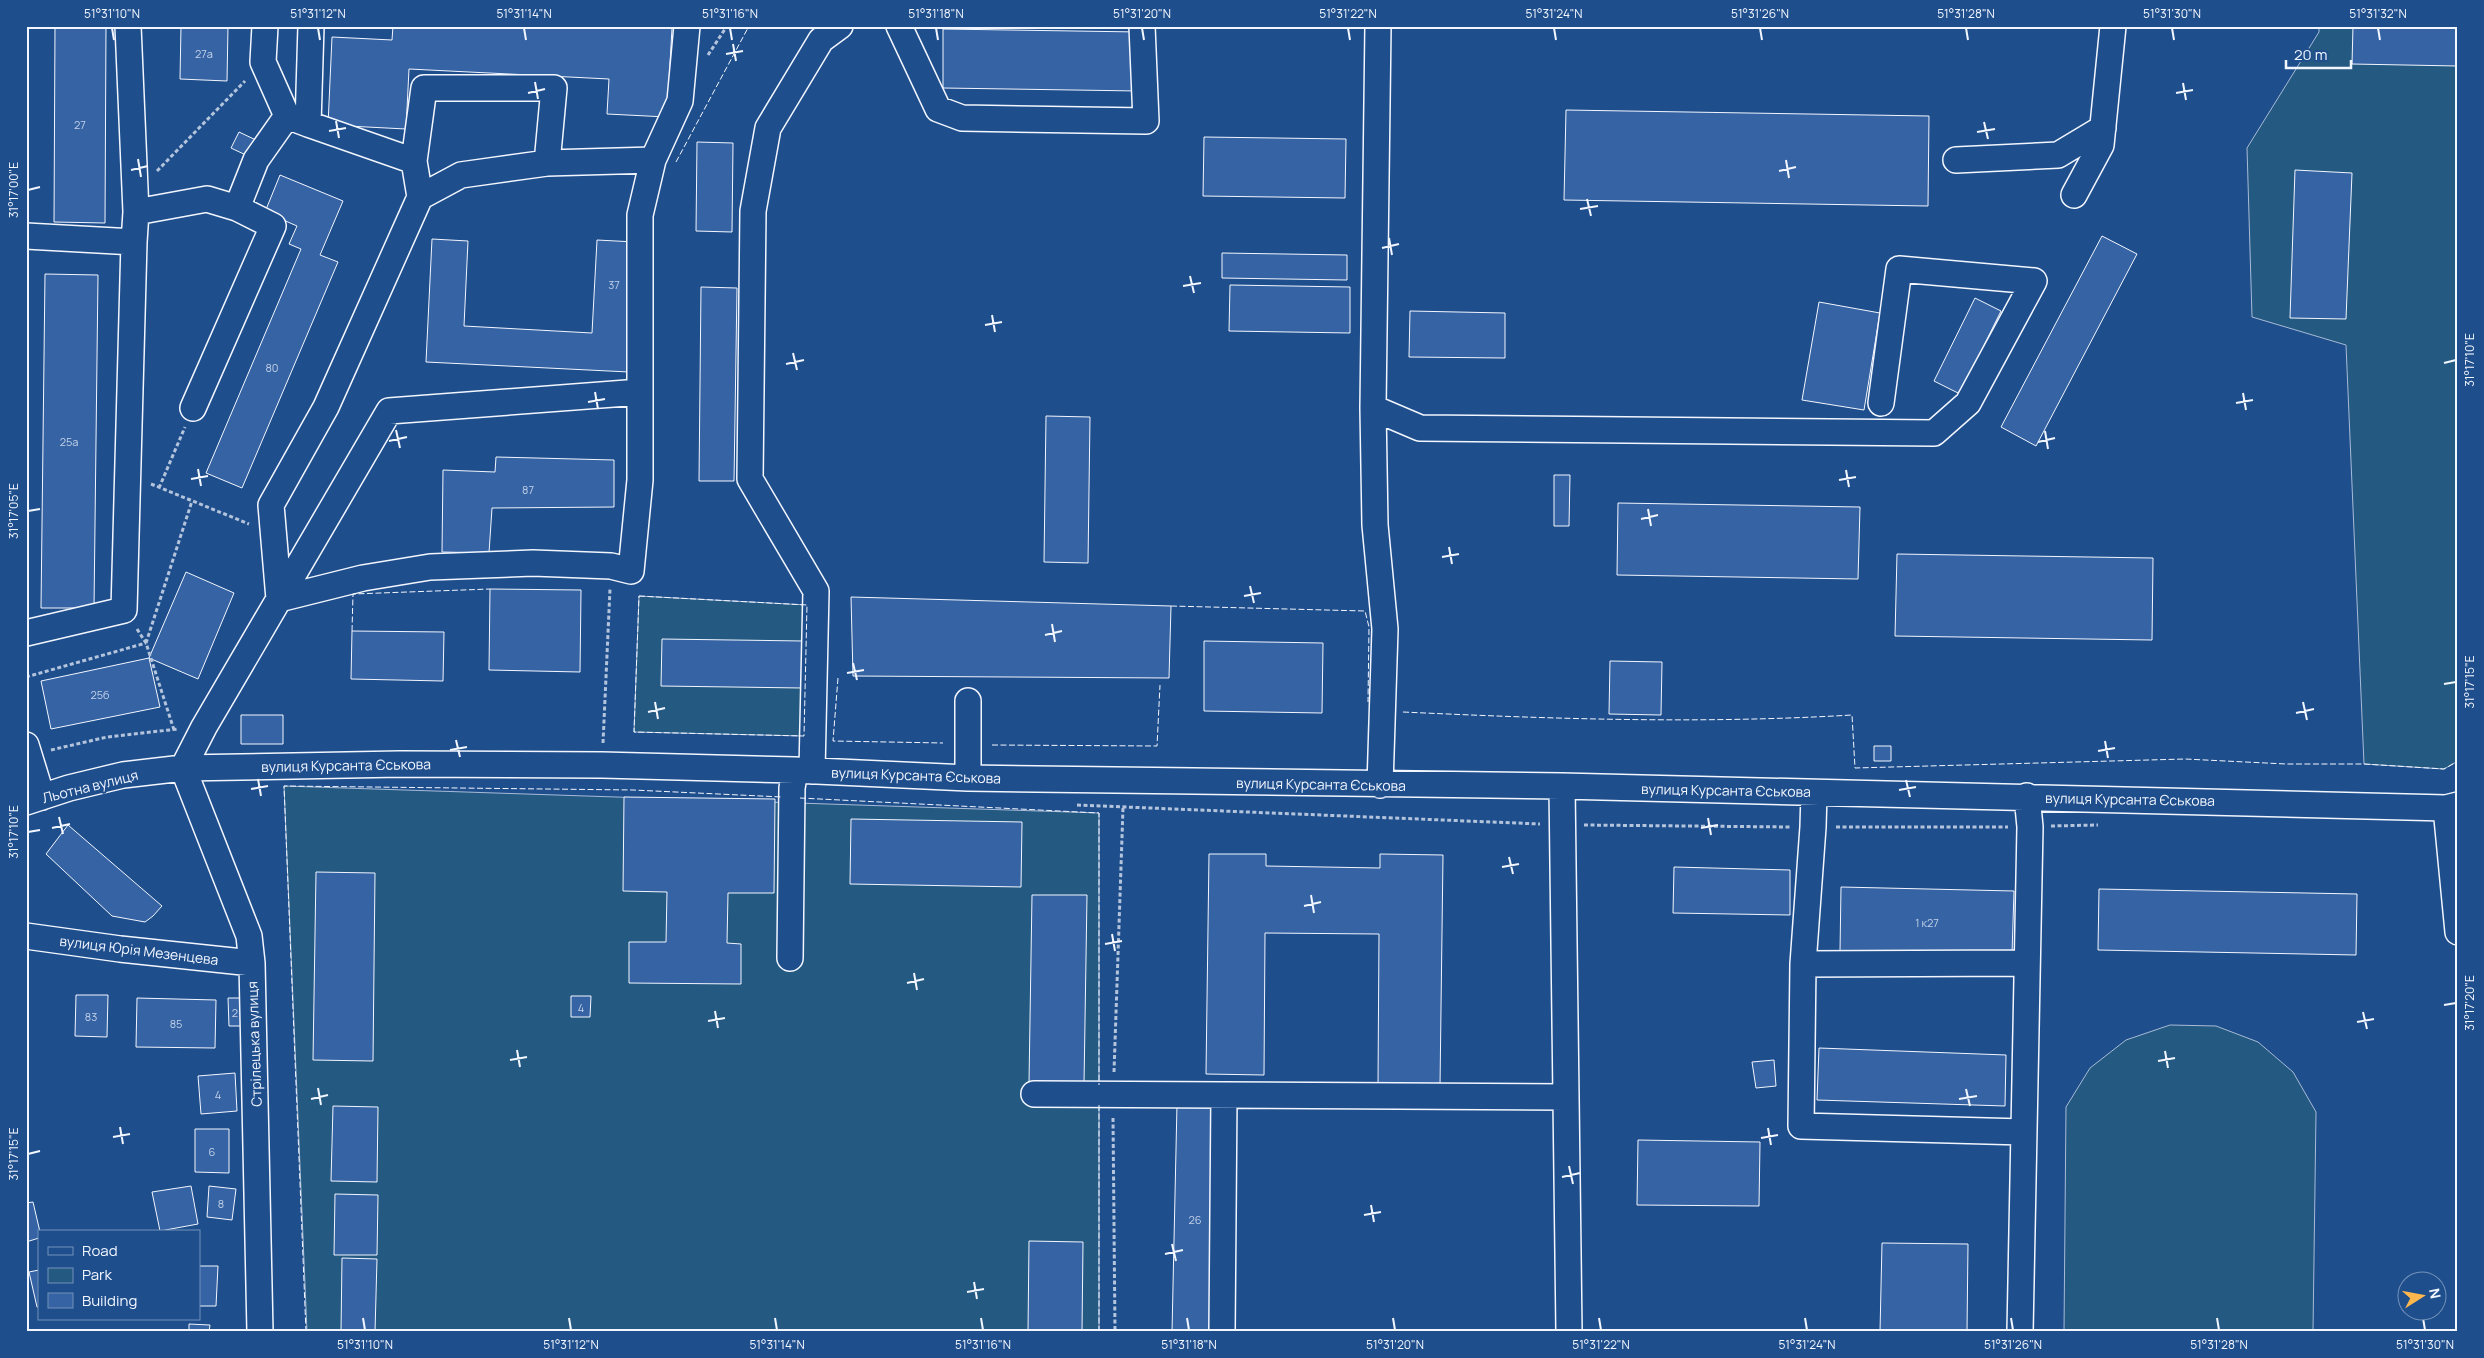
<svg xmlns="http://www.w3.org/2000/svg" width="2484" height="1358" font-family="Manrope,sans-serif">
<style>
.green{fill:#245a82;stroke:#a8bbd7}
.building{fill:#3563a3;stroke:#f2f6ff}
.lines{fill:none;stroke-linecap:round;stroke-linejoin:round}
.minor-casing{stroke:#f2f6ff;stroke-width:28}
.path{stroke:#b3c4dc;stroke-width:3;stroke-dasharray:4 2.5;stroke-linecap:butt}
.minor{stroke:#1f4e8c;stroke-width:25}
.fence{stroke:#f2f6ff;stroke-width:1;stroke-dasharray:6 2.5;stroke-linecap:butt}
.ticks{fill:none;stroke:#f2f6ff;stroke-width:2}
.labels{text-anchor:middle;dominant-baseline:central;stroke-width:4;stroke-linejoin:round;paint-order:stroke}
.number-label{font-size:11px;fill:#c3d1e8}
.street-label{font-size:14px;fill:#f2f6ff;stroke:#1f4e8c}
.neatline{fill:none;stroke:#f2f6ff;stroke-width:2}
.ticks-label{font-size:12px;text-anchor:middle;fill:#f2f6ff}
</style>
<rect width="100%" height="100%" fill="#1f4e8c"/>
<path class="green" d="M 2319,26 L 2458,26 L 2458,761 L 2444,769 L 2364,764 L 2346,345 L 2252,317 L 2247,148 L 2319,32 Z
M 639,596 L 807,605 L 804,736 L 634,732 Z
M 284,786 L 1099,813 L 1099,1332 L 307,1332 Z
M 2170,1025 L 2216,1026 L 2258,1042 L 2293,1072 L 2316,1112 L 2313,1332 L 2064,1332 L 2066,1107 L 2090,1068 L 2126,1040 Z"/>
<path class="building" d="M 55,26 L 106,26 L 105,223 L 54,222 Z
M 181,26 L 228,26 L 227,81 L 180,79 Z
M 393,26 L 672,28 L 667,117 L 607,114 L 609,79 L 409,69 L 406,129 L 328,125 L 332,37 L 392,40 Z
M 2353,26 L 2458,26 L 2458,66 L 2352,64 Z
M 943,29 L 1139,32 L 1138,91 L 943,88 Z
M 1566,110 L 1929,116 L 1928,206 L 1564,200 Z
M 239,132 L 258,141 L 250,157 L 231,148 Z
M 1204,137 L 1346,139 L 1345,198 L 1203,196 Z
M 697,142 L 733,143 L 732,232 L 696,231 Z
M 2295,170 L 2352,173 L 2346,319 L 2290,318 Z
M 280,175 L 343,201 L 320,255 L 338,262 L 242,488 L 206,473 L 301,249 L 289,244 L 297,226 L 265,212 Z
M 2102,236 L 2137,254 L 2036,446 L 2001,427 Z
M 432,239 L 468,241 L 464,326 L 592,333 L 597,240 L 635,242 L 629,372 L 426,362 Z
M 1222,253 L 1347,255 L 1347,280 L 1222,278 Z
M 45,274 L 98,275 L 94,608 L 41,608 Z
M 1230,285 L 1350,287 L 1350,333 L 1229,331 Z
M 701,287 L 737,288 L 734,481 L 699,481 Z
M 1975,298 L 2001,311 L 1960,394 L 1934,381 Z
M 1819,302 L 1880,313 L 1864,410 L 1802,400 Z
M 1410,311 L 1505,313 L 1505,358 L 1409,357 Z
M 1046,416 L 1090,417 L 1088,563 L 1044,562 Z
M 496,457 L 614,460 L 614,507 L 492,508 L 489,553 L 442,552 L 443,470 L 495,472 Z
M 1554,475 L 1570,475 L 1569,526 L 1554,526 Z
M 1618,503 L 1860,507 L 1858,579 L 1617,575 Z
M 1897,554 L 2153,558 L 2152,640 L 1895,636 Z
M 186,572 L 234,593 L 198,679 L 149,658 Z
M 490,589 L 581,590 L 580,672 L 489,670 Z
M 851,597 L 1171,606 L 1169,678 L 853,676 Z
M 352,631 L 444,632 L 443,681 L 351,679 Z
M 662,639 L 803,641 L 802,688 L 661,686 Z
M 1204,641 L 1323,643 L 1322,713 L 1204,711 Z
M 149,658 L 160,707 L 51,729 L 41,681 Z
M 1610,661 L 1662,662 L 1661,715 L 1609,714 Z
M 241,715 L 283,715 L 283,744 L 241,744 Z
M 1874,746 L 1891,746 L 1891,761 L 1874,761 Z
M 624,797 L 775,799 L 774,893 L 728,893 L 727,943 L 741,944 L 741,984 L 629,983 L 629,942 L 666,942 L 667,892 L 623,891 Z
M 851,819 L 1022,822 L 1021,887 L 850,884 Z
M 68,825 L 162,906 L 153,916 L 145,922 L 112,916 L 46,854 Z
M 1209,854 L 1266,854 L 1266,866 L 1380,868 L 1380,854 L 1443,855 L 1440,1086 L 1378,1086 L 1379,934 L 1265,933 L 1264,1075 L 1206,1074 Z
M 1674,867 L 1790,870 L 1790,915 L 1673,913 Z
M 316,872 L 375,873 L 373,1061 L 313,1060 Z
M 1841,887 L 2014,891 L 2012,954 L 1840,952 Z
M 2099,889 L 2357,894 L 2356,955 L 2098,950 Z
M 1032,895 L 1087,895 L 1084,1084 L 1029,1083 Z
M 76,995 L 108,995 L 107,1037 L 75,1036 Z
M 571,996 L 591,996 L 590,1017 L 571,1017 Z
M 137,998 L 216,1000 L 215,1048 L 136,1047 Z
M 228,998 L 242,998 L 242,1026 L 229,1026 Z
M 1819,1048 L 2006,1055 L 2005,1106 L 1817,1100 Z
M 1774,1060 L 1776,1086 L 1756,1088 L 1752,1062 Z
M 235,1073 L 237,1111 L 201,1114 L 198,1076 Z
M 1177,1104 L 1218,1105 L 1213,1332 L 1172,1332 Z
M 333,1106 L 378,1107 L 377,1182 L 331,1181 Z
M 195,1129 L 229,1129 L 229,1173 L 195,1172 Z
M 1638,1140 L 1760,1142 L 1759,1206 L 1637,1205 Z
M 191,1186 L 198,1224 L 160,1231 L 152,1192 Z
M 209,1186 L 236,1189 L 232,1220 L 207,1217 Z
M 335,1194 L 378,1195 L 377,1255 L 334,1255 Z
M 33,1202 L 40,1232 L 39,1238 L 26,1242 L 26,1203 Z
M 1029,1241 L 1083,1242 L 1082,1332 L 1028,1332 Z
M 1882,1243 L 1968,1244 L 1967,1332 L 1880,1332 Z
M 342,1258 L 377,1259 L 375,1332 L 341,1332 Z
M 199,1266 L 218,1266 L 216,1306 L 199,1306 Z
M 39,1270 L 39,1307 L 37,1307 L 29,1272 Z
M 189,1324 L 210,1325 L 209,1332 L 189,1332 Z"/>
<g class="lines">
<g class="minor-casing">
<path id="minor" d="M 128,26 L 136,212
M 265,26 L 263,62 L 287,116 L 308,124
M 899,26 L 938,109 L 962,118 L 1146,121 L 1142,26
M 1378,26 L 1373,408 L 1420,428 L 1934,433 L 1968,403 L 2034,281 L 1899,269 L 1881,403
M 1956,160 L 2058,155 L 2103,128
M 414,161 L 424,88 L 554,88 L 547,163
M 2074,195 L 2101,145 L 2113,26
M 420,197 L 461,175 L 547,163 L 653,160 L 680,101 L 687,26
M 237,208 L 256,160 L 287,116
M 26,236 L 134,242 L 124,610 L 26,633
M 134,242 L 136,212 L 207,199 L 237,208 L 273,226 L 193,408
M 1373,408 L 1375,525 L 1385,629 L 1380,785
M 279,599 L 271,505 L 326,407 L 420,197 L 414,161 L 308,124 L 311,26
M 279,599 L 389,411 L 640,392
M 26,745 L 42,797
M 183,768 L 204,727 L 279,599 L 363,578 L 430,567 L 533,563 L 611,566 L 631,571 L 640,480 L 640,215 L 653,160
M 183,768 L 249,936 L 252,963 L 260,1332
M 812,771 L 816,591 L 750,479 L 753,211 L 768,128 L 821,40 L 840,26
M 968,778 L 968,701
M 1562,786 L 1569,1332
M 1814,793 L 1813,827 L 1803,964 L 1801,1126 L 2024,1132
M 26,802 L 69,788 L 123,775 L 183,768 L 400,764 L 602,765 L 795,770 L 968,778 L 1562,786 L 2446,808 L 2458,805
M 2446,808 L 2458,932
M 26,936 L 120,949 L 252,963
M 790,958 L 792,788 L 795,770
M 1803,964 L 2027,963
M 1034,1094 L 1566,1097
M 1222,1332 L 1224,1096
M 2020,1332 L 2030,827 L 2027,796"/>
</g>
<path class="path" d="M 708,55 L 727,26
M 157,171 L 245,81
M 151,484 L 249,524
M 159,488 L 185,427
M 137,629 L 146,643 L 174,730
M 146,643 L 192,501
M 26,677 L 146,643
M 603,743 L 610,589
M 51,750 L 107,737 L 178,729
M 1077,805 L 1540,824
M 1584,825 L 1790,827
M 2051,826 L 2098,825
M 1836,827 L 2008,827
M 1114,1072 L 1123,808
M 1113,1118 L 1115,1332"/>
<use href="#minor" class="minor"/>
<path class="fence" d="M 676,162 L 749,26
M 639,596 L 807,605 L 804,736 L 634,732 Z
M 1171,606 L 1365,611 L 1369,627 L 1368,702
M 352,631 L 353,594 L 490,589
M 838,678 L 833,741 L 943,743
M 1403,712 C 1554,719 1701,724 1852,715 L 1855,768 L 2185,759 L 2286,764 L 2364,764 L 2444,769 L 2458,761
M 992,745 L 1157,746 L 1160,685
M 800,798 L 1099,813 L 1099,1085
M 306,1332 L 284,786 L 633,790 L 782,797
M 1099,1332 L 1099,1103"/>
</g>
<path class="ticks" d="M 112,28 L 114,40M 318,28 L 320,40M 524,28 L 526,40M 730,28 L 732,40M 936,28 L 938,40M 1142,28 L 1144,40M 1348,28 L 1350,40M 1554,28 L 1556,40M 1760,28 L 1762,40M 1966,28 L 1968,40M 2172,28 L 2174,40M 2378,28 L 2380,40M 733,44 L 736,61M 726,54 L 743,51M 535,82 L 538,99M 2183,83 L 2186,100M 528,93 L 545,89M 2176,93 L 2193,90M 336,121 L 339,138M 1984,122 L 1988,139M 329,131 L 346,128M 1977,132 L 1995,129M 138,159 L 141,177M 1786,160 L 1789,178M 131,170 L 148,166M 1779,171 L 1796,167M 28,190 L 40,187M 1587,199 L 1591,216M 1580,209 L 1598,206M 1389,238 L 1392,255M 1382,248 L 1399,244M 1190,276 L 1194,293M 1183,286 L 1201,283M 992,315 L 995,332M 985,325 L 1002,322M 793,353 L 797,370M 2444,363 L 2456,360M 786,364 L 804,360M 595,392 L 598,409M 2243,393 L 2246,410M 588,402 L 605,399M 2236,403 L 2253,400M 396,430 L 400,448M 2045,431 L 2048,449M 389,441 L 407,437M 2038,442 L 2055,438M 198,469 L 201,486M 1846,470 L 1849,487M 191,479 L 208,476M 1839,480 L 1856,477M 1648,509 L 1651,526M 28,511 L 40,509M 1641,519 L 1658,515M 1449,547 L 1452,564M 1442,557 L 1459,554M 1250,586 L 1254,603M 1244,596 L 1261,593M 1052,624 L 1055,642M 1045,635 L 1062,631M 853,663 L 857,680M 847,673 L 864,670M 2444,684 L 2456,682M 655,702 L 658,719M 2303,702 L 2307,720M 648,712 L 665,708M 2296,713 L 2314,709M 456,740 L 460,757M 2105,741 L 2108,758M 450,750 L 467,747M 2098,751 L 2115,748M 258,779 L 261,796M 1906,780 L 1910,797M 251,789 L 268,786M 1899,790 L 1916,787M 59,817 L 63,834M 1708,818 L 1711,835M 52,828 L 70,824M 1701,828 L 1718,825M 28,832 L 40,830M 1509,857 L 1513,874M 1502,867 L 1519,864M 1311,895 L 1314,913M 1304,906 L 1321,902M 1112,934 L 1115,951M 1105,944 L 1122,941M 914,973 L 917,990M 907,983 L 924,979M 2444,1005 L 2456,1003M 715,1011 L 718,1028M 2363,1012 L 2367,1029M 708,1021 L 725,1018M 2357,1022 L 2374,1019M 517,1050 L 520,1067M 2165,1051 L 2168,1068M 510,1060 L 527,1057M 2158,1061 L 2175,1058M 318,1088 L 321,1105M 1966,1089 L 1970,1106M 311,1099 L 328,1095M 1959,1099 L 1977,1096M 120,1127 L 123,1144M 1768,1128 L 1771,1145M 113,1137 L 130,1134M 1761,1138 L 1778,1135M 28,1154 L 40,1151M 1569,1166 L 1573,1184M 1562,1177 L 1580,1173M 1371,1205 L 1374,1222M 1364,1215 L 1381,1212M 1172,1244 L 1176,1261M 1165,1254 L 1183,1250M 974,1282 L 977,1299M 967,1292 L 984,1289M 363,1318 L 365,1330M 569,1318 L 571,1330M 775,1318 L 777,1330M 981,1318 L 983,1330M 1187,1318 L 1189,1330M 1393,1318 L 1395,1330M 1599,1318 L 1601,1330M 1805,1318 L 1807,1330M 2011,1318 L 2013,1330M 2217,1318 L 2219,1330M 2423,1318 L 2425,1330"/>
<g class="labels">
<g class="number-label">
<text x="204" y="53">27а</text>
<text x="80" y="124">27</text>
<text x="614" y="284">37</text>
<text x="272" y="367">80</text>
<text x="69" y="441">25а</text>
<text x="528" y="489">87</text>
<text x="100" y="694">25б</text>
<text x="1927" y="922">1 к27</text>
<text x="581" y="1007">4</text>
<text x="235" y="1012">2</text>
<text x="91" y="1016">83</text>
<text x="176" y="1023">85</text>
<text x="218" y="1094">4</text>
<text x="212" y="1151">6</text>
<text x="221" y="1203">8</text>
<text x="1195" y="1219">26</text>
</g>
<g class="street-label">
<text transform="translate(346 765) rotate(-1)">вулиця Курсанта Єськова</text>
<text transform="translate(916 775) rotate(2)">вулиця Курсанта Єськова</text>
<text transform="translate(1321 784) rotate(1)">вулиця Курсанта Єськова</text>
<text transform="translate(90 786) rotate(-14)">Льотна вулиця</text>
<text transform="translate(1726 790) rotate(1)">вулиця Курсанта Єськова</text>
<text transform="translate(2130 799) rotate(1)">вулиця Курсанта Єськова</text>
<text transform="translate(139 950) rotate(7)">вулиця Юрія Мезенцева</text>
<text transform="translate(254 1044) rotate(-92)">Стрілецька вулиця</text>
</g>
</g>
<rect width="2484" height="1358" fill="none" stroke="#1f4e8c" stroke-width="55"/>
<rect x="38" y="1230" width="162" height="90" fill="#1f4e8c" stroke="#7391ba"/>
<rect x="48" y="1247" width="25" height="8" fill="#1f4e8c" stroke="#7391ba"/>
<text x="82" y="1256" font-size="15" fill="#f2f6ff">Road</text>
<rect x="48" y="1268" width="25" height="15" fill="#245a82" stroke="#7391ba"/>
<text x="82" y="1280" font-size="15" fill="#f2f6ff">Park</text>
<rect x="48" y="1293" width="25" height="15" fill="#3563a3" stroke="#7391ba"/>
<text x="82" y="1306" font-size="15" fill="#f2f6ff">Building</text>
<g transform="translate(2422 1296) rotate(79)"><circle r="24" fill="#1f4e8c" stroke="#7391ba"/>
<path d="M0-4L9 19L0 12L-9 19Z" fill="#ffb74d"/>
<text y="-8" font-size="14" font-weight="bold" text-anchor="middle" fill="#f2f6ff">N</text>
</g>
<path d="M2286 60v8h65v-8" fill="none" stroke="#f2f6ff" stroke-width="2.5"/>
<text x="2294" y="60" font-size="15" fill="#f2f6ff" stroke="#1f4e8c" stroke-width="4" paint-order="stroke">20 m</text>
<rect x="28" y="28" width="2428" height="1302" class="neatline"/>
<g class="ticks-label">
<text x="112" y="18">51°31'10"N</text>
<text x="318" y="18">51°31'12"N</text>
<text x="524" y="18">51°31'14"N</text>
<text x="730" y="18">51°31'16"N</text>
<text x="936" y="18">51°31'18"N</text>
<text x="1142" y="18">51°31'20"N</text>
<text x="1348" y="18">51°31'22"N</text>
<text x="1554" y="18">51°31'24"N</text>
<text x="1760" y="18">51°31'26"N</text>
<text x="1966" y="18">51°31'28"N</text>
<text x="2172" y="18">51°31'30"N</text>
<text x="2378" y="18">51°31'32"N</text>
<text transform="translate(14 190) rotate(-90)" y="4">31°17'00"E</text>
<text transform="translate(2470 360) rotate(-90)" y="4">31°17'10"E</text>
<text transform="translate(14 511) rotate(-90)" y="4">31°17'05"E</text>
<text transform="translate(2470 682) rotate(-90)" y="4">31°17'15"E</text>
<text transform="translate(14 832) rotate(-90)" y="4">31°17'10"E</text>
<text transform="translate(2470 1003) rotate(-90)" y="4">31°17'20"E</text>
<text transform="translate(14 1154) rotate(-90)" y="4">31°17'15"E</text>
<text x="365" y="1349">51°31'10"N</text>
<text x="571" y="1349">51°31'12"N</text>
<text x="777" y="1349">51°31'14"N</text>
<text x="983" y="1349">51°31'16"N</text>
<text x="1189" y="1349">51°31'18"N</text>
<text x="1395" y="1349">51°31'20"N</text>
<text x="1601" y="1349">51°31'22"N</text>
<text x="1807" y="1349">51°31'24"N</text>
<text x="2013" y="1349">51°31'26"N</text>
<text x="2219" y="1349">51°31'28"N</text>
<text x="2425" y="1349">51°31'30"N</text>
</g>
</svg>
